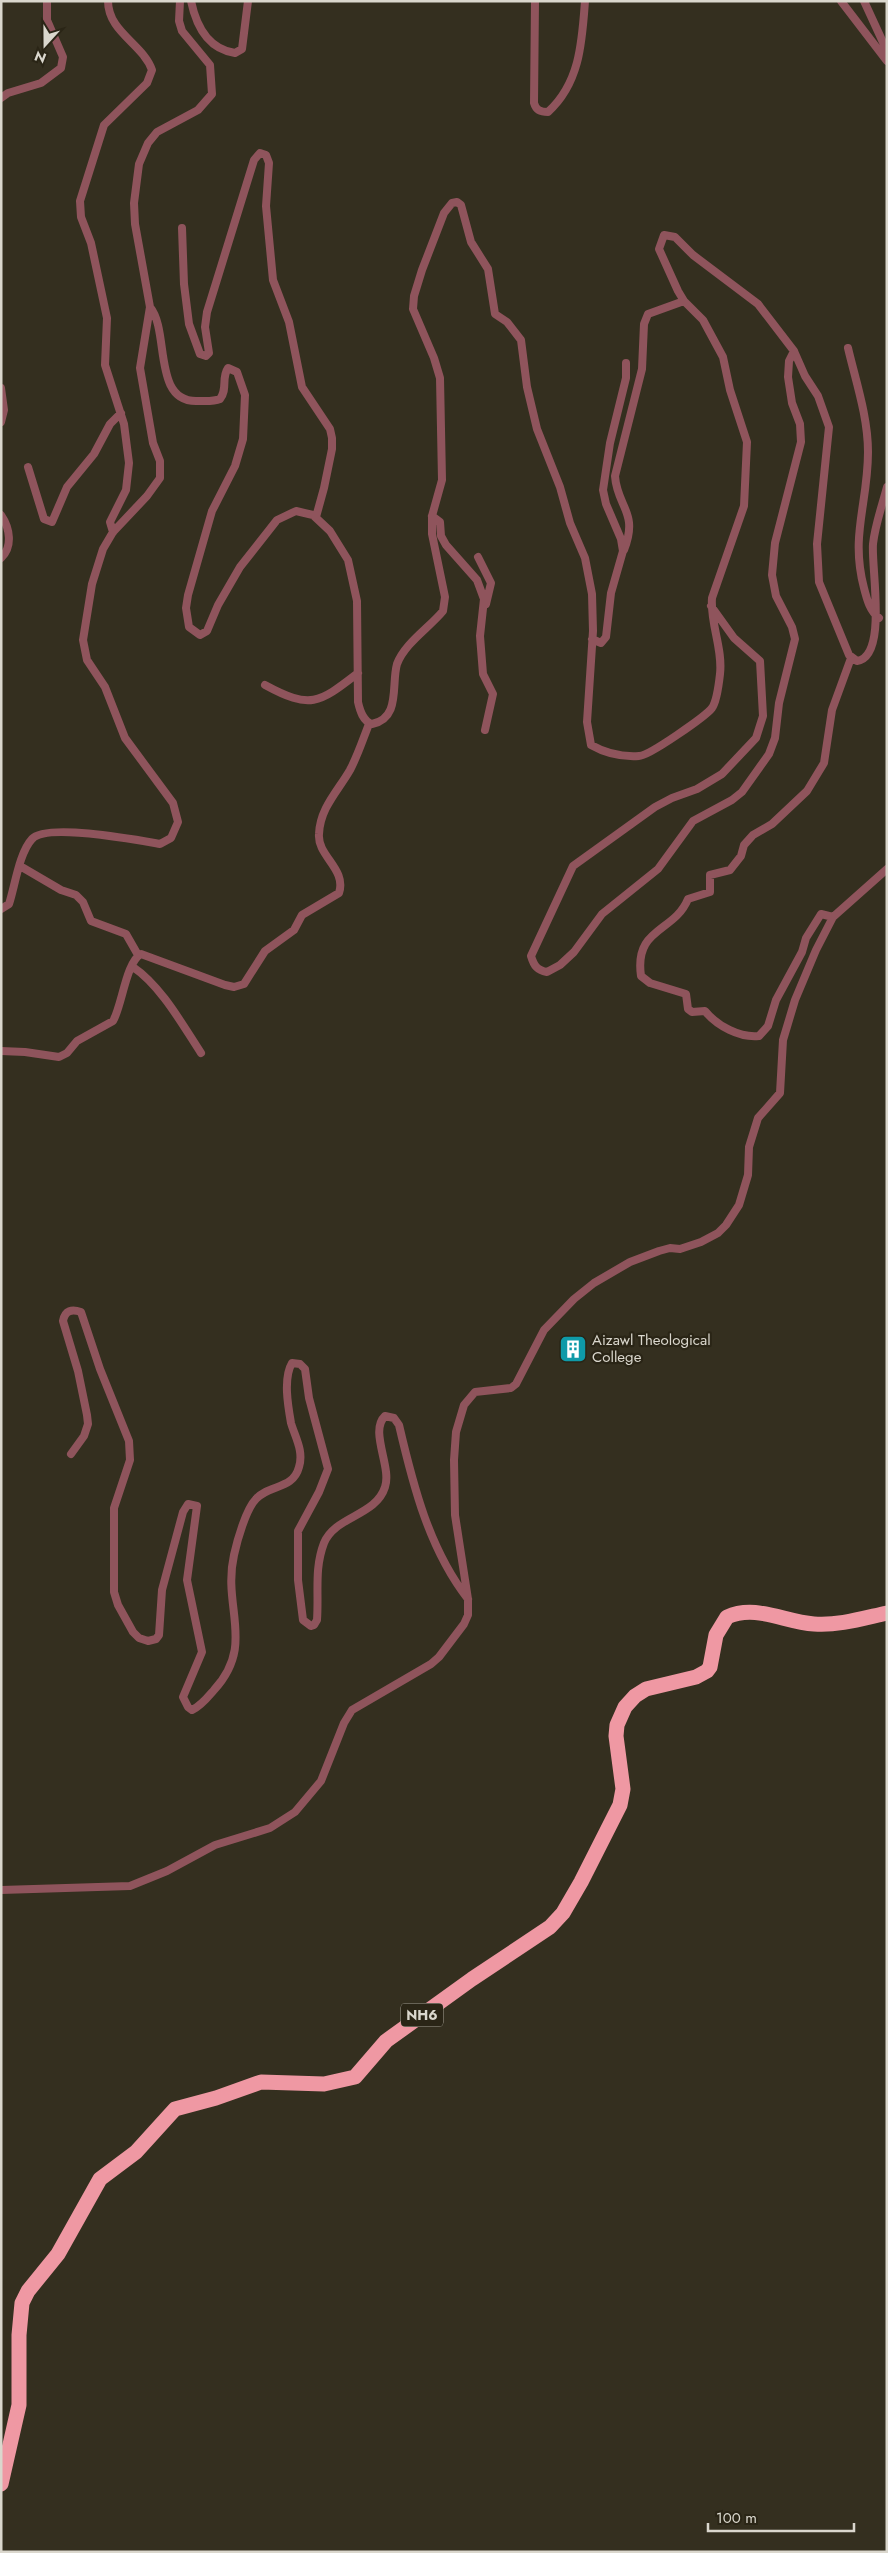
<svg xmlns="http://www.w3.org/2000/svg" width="888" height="2553" font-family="Jost,sans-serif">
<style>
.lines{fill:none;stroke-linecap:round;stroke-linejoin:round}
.street{stroke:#8f545c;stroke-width:8}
.highway{stroke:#ef98a3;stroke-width:15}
.labels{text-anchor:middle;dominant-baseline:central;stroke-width:4.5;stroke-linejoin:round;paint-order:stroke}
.shield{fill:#2a2516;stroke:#a5a296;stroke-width:1}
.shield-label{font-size:14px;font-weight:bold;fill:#dad7cd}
.poi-label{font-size:15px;fill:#dad7cd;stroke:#2a2516;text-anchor:start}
</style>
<rect width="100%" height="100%" fill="#342f1f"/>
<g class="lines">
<path class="street" d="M 108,1 C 108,32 143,44 152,70 L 147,83 L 104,125 L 80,201 L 81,217 L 91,243 L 107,318 L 105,365 L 124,424 L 129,463 L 126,490 L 110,522 L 113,532
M 191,1 C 196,25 208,49 235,53 L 242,49 L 248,1
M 535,1 L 534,103 C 536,110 540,112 548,112 C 580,83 582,42 585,1
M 841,1 L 887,61
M 864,1 L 887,51
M 1,98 L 8,93 L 41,83 L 61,68 L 63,57 L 47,20 L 47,1
M 182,228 L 184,284 L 189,324 L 200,354 L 206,356 L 209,353 L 205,327 L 207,312 L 254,160 L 260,153 L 266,155 L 269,163 L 266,206 L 273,280 L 289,322 L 302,387 L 330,429 L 332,438 L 332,449 L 324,488 L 316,517
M 150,307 C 170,331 152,402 197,401 C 205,401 213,402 220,399 C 228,389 221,378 228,368 L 237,372 L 245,395 L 243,439 L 235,466 L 212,511 L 188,595 L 186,608 L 189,627 L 200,635 L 207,631 L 218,605 L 240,567 L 277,520 L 296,511 L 313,515 L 330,531 L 348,560 L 357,601 L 358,702 C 360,711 363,721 372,724 C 401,718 391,685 397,664 C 405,643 429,628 443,611 L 445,597 L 432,534 L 432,516 L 442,480 L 440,378 L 434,358 L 413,309 L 414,296 L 422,270 L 444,213 L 452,203 L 457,202 L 461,205 L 471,242 L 488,269 L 495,314 L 507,322 L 521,340 L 527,387 L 537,429 L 560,487 L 570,523 L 585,558 L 592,594 L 593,631 L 587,722 L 591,745 C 605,753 623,757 639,756 C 649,756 706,716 712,708 C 717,701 719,683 720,674 C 723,648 710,624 712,598 L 744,506 L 747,442 L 730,390 L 723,357 L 703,320 L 684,301 L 678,291 L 659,249 L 664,235 L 675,237 L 693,255 L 758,304 L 794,351 L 805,376 L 818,396 L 829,427 L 817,544 L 819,582 L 849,655 L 857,661 C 888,657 871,568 873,544 C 875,525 882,506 887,487
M 848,348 C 856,382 868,417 868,452 C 868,504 850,535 864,588 C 867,600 870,611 879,618
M 1,388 L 4,410 L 1,422
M 28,467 L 44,519 L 52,522 L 67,487 L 94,454 L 110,424 L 121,413
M 1,515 C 10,528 13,547 1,558
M 432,516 L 440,522 L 441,536 L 446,545 L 477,580 L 484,599 L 480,636 L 483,674 L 493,694 L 485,730
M 624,550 C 639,512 617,507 615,476 L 642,369 L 644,324 L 648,314 L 684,301
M 478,557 L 491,583 L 486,604
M 711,606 L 734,638 L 760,661 L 763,716 L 756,738 L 722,774 L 697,789 L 672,798 L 655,807 L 573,866 L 531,956 C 534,966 537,970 547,972 L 560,965 L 574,952 L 602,914 L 658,869 L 693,821 L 732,800 L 742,792 L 769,754 L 775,738 L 779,703 L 795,639 L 792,627 L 776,596 L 772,575 L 775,543 L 801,442 L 800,424 L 792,403 L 788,377 L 789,361 L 794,351
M 592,639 L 601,643 L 606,637 L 611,593 L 623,551 L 621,539 L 606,504 L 603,490 L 610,443 L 626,378 L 626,363
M 265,685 C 311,710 319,703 358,673
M 20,866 L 61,890 L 76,895 L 83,902 L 91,921 L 126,934 L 138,955
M 1,909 L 9,904 C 15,886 19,853 32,839 C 46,823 137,840 160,844 L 171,838 L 178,822 L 173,803 L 125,738 L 105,687 L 87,660 L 83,640 L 92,584 L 103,549 L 113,532 L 147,496 L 160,478 L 160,461 L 153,443 L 140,368 L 150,307 L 135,224 L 134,203 L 139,164 L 148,143 L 157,132 L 198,110 L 212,94 L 210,65 L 182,31 L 179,21 L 180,1
M 833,917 L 821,914 L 806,938 L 802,952 L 776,1000 L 768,1026 L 759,1036 C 740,1038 717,1026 705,1011 L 692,1012 L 688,1009 L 686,994 L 650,983 L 641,976 C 634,927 674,933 688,899 L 710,892 L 710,875 L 730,870 L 741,856 L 744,845 L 753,835 L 772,824 L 807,791 L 824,763 L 832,710 L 851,658
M 133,967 C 161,986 182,1024 201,1053
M 1,1051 L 25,1052 L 59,1057 L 67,1053 L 77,1041 L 113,1021 C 122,1006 126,962 141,954 L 225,985 L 234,987 L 244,984 L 265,951 L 294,930 L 302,915 L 339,893 C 347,869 317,856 319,834 C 320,808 338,791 350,770 C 358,755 363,739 369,724
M 71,1454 L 84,1436 L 88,1424 L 87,1415 L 78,1371 L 63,1321 C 65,1310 72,1309 81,1312 L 100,1369 L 129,1441 L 130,1460 L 114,1508 L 114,1592 L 118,1605 L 133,1632 L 139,1638 L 148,1641 L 156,1639 L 159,1635 L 162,1590 L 183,1512 L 188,1504 L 197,1506 L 187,1580 L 202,1652 L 183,1697 L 188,1707 L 192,1710 C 201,1706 208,1697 214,1690 C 256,1644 222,1608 234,1555 C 237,1541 246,1509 256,1499 C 269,1484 293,1490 299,1467 C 304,1451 295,1437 291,1423 C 288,1406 283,1378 292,1363 L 300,1364 L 305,1369 L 309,1398 L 328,1469 L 319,1492 L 298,1531 L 298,1580 L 303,1620 L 311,1626 L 314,1625 L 317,1620 C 319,1593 314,1569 324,1543 C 335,1516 376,1516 385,1487 C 392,1467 369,1431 385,1416 L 394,1418 L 399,1425 C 413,1485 429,1549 468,1599
M 1,1890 L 130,1886 L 167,1871 L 215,1845 L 270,1828 L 295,1812 L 321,1781 L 344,1723 L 352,1710 L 431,1664 L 439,1657 L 464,1624 L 468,1615 L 468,1599 L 455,1515 L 454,1460 L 456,1432 L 464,1405 L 475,1392 L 511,1388 L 516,1384 L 544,1330 L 574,1299 L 594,1283 L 630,1262 L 659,1251 L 670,1248 L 680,1249 L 701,1242 L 718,1233 L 726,1225 L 739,1205 L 748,1175 L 749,1147 L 758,1118 L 780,1093 L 783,1040 L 795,1000 L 816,950 L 833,917 L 887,869"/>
<path class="highway" d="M 1,2484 L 19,2405 L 19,2335 L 22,2303 L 28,2291 L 58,2254 L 100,2179 L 136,2152 L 175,2109 L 216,2098 L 261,2082 L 324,2084 L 355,2077 L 386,2041 L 472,1979 L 550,1927 L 563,1913 L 581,1882 L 620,1805 L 623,1789 L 616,1736 L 617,1725 L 625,1707 L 635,1696 L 646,1689 L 696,1677 L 707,1671 L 710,1667 L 716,1635 L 727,1617 C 756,1604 784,1622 814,1624 C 838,1626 864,1618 887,1613"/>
</g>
<defs>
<g id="building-square" transform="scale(1.4375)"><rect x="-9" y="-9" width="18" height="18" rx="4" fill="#0f9aa8" stroke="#2a2516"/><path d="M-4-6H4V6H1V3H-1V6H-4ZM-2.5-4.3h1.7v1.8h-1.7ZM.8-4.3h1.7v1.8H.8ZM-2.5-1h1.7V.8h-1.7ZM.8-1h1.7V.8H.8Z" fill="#fff"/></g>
</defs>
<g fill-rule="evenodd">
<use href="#building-square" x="573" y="1349"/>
</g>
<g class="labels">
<rect class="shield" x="401" y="2003.5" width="42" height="23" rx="4"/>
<g class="shield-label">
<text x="422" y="2015">NH6</text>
</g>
<g class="poi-label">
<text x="592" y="1340">Aizawl Theological<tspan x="592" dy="17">College</tspan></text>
</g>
</g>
<rect width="888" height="2553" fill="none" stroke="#dad7cd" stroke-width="5"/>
<g transform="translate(45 45) rotate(201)" stroke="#2a2516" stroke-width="4" paint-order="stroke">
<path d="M0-4L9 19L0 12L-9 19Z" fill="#dad7cd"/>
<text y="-8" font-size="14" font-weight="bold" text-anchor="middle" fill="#dad7cd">N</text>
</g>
<path d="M708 2523v8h146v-8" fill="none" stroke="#dad7cd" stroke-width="2.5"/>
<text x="716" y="2523" font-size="15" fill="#dad7cd" stroke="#2a2516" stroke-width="4" paint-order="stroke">100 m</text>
</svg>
